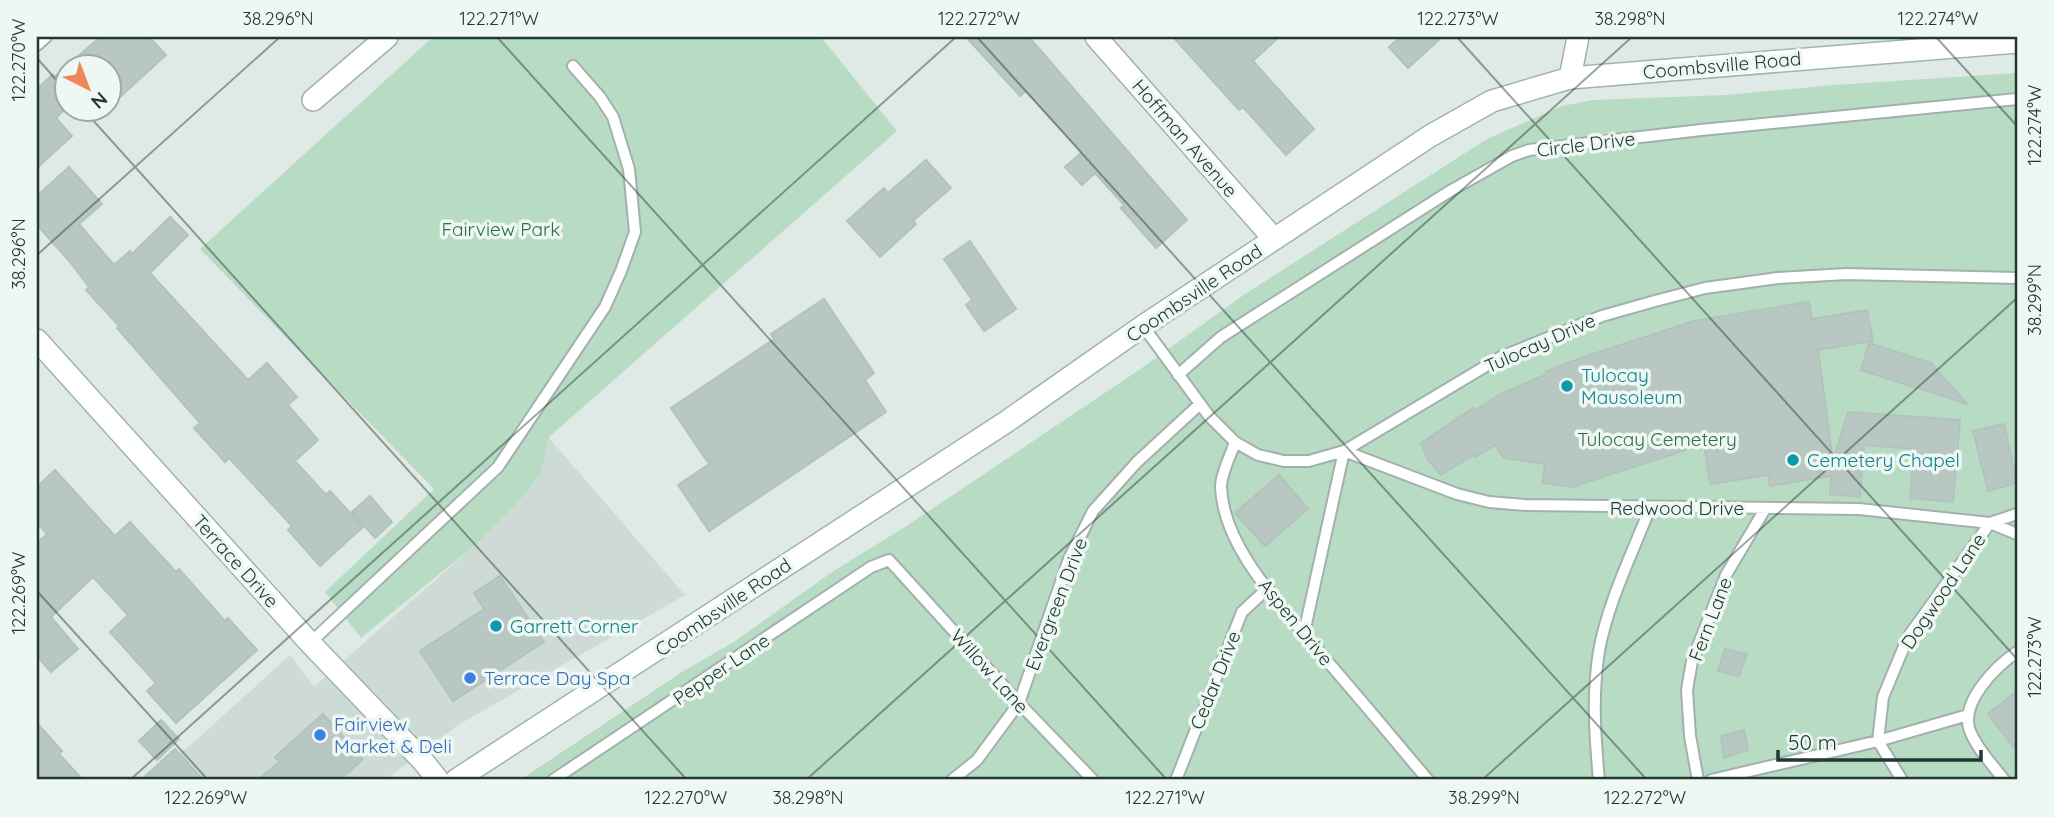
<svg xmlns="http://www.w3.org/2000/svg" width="2054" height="817" font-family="Quicksand,sans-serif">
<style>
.built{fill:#cddad5}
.green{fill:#b8dbc4}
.building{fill:#b8c7c2;stroke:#b2c3bd;stroke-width:2}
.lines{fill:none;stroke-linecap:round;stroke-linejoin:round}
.lane-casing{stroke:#a2b1ad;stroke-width:14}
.street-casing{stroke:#a2b1ad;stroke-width:24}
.secondary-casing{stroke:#9fb5ae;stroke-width:24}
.lane{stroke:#fff;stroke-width:10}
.street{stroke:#fff;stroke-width:21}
.secondary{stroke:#fff;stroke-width:21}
.ticks{fill:none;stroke:#213934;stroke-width:2;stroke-opacity:0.45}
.culture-dot{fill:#0f9aa8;stroke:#eff7f3;stroke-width:2.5}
.shop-dot{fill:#3f7fe0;stroke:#eff7f3;stroke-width:2.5}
.labels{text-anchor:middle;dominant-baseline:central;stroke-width:7;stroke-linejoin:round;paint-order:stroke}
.street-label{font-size:19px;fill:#213934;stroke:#eff7f3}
.park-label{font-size:19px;fill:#2c6f4a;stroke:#eff7f3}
.culture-label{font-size:19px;fill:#0d838f;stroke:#eff7f3;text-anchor:start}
.shop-label{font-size:19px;fill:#366cbe;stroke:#eff7f3;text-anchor:start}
.neatline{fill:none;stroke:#213934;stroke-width:2.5}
.ticks-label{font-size:18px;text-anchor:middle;fill:#213934}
</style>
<rect width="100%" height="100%" fill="#dfeae6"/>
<path class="built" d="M 549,438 L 685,595 L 458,725 L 385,780 L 143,780 L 193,743 L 290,655 L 314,687 L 475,545 L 517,504 L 541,473 Z"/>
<path class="green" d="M 433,37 L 821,37 L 897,131 L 549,437 L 541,473 L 517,504 L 475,545 L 361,638 L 325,592 L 434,489 L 200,249 Z
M 2017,73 L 2017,780 L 520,780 L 682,672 L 734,642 L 832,572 L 908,525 L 1139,370 L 1245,294 L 1487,139 L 1562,106 L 1593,100 L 1725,95 L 1834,85 Z"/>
<path class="building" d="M 100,37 L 149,37 L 166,55 L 121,96 L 108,82 L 108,66 L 67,66 Z
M 966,37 L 1029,37 L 1187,220 L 1156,248 L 1121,208 L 1124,205 L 1095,173 L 1082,185 L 1065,167 L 1082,152 L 1026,91 L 1020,96 Z
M 1173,37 L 1279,37 L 1253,61 L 1314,129 L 1286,155 L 1243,107 L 1239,110 Z
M 1400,37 L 1442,37 L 1408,68 L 1389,47 Z
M 66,67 L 66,108 L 56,118 L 72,136 L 37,168 L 37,89 L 52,75 L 54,77 Z
M 926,160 L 951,188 L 913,221 L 916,224 L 880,257 L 847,221 L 884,188 L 888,193 Z
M 69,167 L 102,204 L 79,224 L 114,265 L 130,251 L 132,254 L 170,217 L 188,235 L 150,273 L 248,380 L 267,363 L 297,397 L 288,405 L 318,440 L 295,461 L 326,495 L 330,491 L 363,527 L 320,566 L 288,530 L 292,526 L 229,458 L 225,462 L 194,428 L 200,423 L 117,328 L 119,326 L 86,290 L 89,287 L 70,262 L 37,225 L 37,196 Z
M 970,241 L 1016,309 L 984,331 L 966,305 L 972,300 L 944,259 Z
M 824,299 L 874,373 L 865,380 L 886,412 L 709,531 L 678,485 L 709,464 L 671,408 L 774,339 L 771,334 Z
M 1809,302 L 1812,319 L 1867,310 L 1873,341 L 1818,350 L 1833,461 L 1848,412 L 1960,420 L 1953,502 L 1910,498 L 1914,449 L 1864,445 L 1860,497 L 1830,494 L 1831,476 L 1770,486 L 1768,475 L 1710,484 L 1704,444 L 1572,487 L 1542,483 L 1545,464 L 1504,458 L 1495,445 L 1475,457 L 1473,455 L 1441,475 L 1428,460 L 1421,443 L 1473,408 L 1474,411 L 1501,394 L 1545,375 L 1546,371 L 1587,356 L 1694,321 Z
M 1869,343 L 1931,363 L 1967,404 L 1861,370 Z
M 2004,424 L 2017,483 L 1988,491 L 1973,431 Z
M 55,470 L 115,536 L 130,522 L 176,572 L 179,569 L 225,621 L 228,618 L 257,650 L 176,723 L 147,691 L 156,683 L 110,632 L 128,615 L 93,577 L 51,617 L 78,649 L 51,672 L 37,656 L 37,543 L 47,534 L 37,523 L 37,487 Z
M 1279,475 L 1308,509 L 1265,546 L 1235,513 Z
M 370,496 L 392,522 L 375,538 L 352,512 Z
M 500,576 L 544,642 L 453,701 L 420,651 L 484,609 L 474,593 Z
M 1725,649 L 1747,654 L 1739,676 L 1718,671 Z
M 2017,691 L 2017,751 L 1988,714 Z
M 323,714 L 363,759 L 340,780 L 258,780 L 279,762 L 275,757 Z
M 161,720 L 179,739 L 157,760 L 139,741 Z
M 37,723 L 62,751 L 59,754 L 83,780 L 37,780 Z
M 1744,730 L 1748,750 L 1724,758 L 1721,736 Z
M 175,749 L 203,780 L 141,780 Z"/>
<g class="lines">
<g class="lane-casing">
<path id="lane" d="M 37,45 L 46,37
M 1143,326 L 1209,416 L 1235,442 L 1258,455 L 1284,461 L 1309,461 L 1344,451 L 1501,357 L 1602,316 L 1655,301 L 1705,288 L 1778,278 L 1846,274 L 2017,278
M 1178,375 L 1221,337 L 1450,191 L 1512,156 L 1529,150 L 1701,130 L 2017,99
M 1235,442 C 1231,455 1221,473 1221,487 C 1223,551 1290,615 1328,662 C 1362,701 1395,741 1428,780
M 1990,523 L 2017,534
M 1304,633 L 1344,451 L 1457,494 L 1489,502 L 1525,505 L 1859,509 L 1990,523 L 2017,514
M 310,643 L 498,467 L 605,307 L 621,271 L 635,232 L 629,169 L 613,117 L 600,97 L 573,66
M 1878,741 L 1883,697 L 1908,637 L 1990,523
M 1878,741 L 1902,780
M 553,780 L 871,567 L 889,560 L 1019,703 L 1093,780
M 952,780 L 977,760 L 1019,703 L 1069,559 L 1093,511 L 1137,462 L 1200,404
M 1176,780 L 1242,612 L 1268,588
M 1599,780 C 1595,737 1592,694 1599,651 C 1608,602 1632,554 1650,508
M 1698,780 L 1690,736 L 1687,690 L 1692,661 L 1726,575 L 1765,509
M 1711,780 L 1878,741 L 1968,715
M 2004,780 C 1993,765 1977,749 1970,731 C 1959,703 1996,666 2017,652"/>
</g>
<g class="street-casing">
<path id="street" d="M 1096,37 L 1274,239
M 1570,78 L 1578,37
M 313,100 L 387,37"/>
</g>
<g class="secondary-casing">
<path id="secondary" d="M 37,340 L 310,643 L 422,760 L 438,780
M 456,780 L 1006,422 L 1143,326 L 1430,136 L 1492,101 L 1570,78 L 2017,42"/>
</g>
<use href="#lane" class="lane"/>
<use href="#street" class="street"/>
<use href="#secondary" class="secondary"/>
</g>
<path class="ticks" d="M 497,37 L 1167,780M 977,37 L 1647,780M 1457,37 L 2017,659M 1936,37 L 2017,126M 37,58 L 66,91M 82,108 L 687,780M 37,255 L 280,37M 37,591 L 208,780M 130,780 L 956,37M 806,780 L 1632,37M 1482,780 L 2017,298"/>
<g class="culture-dot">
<circle cx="1567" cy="386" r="7"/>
<circle cx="1793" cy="460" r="7"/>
<circle cx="496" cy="626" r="7"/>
</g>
<g class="shop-dot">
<circle cx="470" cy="678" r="7"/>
<circle cx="320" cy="735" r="7"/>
</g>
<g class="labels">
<g class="street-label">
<text transform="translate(1722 65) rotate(-5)">Coombsville Road</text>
<text transform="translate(1185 138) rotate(49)">Hoffman Avenue</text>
<text transform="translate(1586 144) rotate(-7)">Circle Drive</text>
<text transform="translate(1194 293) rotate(-34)">Coombsville Road</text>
<text transform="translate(1540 343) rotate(-24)">Tulocay Drive</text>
<text x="1677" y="508">Redwood Drive</text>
<text transform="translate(236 561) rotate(48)">Terrace Drive</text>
<text transform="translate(1943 591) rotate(-56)">Dogwood Lane</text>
<text transform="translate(1056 604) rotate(-69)">Evergreen Drive</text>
<text transform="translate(723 607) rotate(-34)">Coombsville Road</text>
<text transform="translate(1710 619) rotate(-69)">Fern Lane</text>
<text transform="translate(1296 622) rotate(51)">Aspen Drive</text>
<text transform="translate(721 669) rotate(-34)">Pepper Lane</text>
<text transform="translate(990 671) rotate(48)">Willow Lane</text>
<text transform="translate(1215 680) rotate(-68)">Cedar Drive</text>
</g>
<g class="park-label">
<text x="501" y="229">Fairview Park</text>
<text x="1657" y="439">Tulocay Cemetery</text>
</g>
<g class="culture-label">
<text x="1581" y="375">Tulocay<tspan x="1581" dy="22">Mausoleum</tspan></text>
<text x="1807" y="460">Cemetery Chapel</text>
<text x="510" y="626">Garrett Corner</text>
</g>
<g class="shop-label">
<text x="484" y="678">Terrace Day Spa</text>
<text x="334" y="724">Fairview<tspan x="334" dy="22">Market &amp; Deli</tspan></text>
</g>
</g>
<rect width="2054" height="817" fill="none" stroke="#eff7f3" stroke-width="77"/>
<g transform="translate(88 88) rotate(138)"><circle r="33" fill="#eff7f3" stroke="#9daba7" stroke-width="2"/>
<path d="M0-5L12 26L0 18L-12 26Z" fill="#ee8759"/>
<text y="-10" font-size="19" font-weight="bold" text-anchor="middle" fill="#213934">N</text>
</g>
<path d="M1778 750v10h203v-10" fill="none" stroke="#213934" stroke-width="3.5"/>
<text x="1788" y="750" font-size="21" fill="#213934" stroke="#eff7f3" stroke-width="5" paint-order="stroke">50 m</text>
<rect x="38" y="38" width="1978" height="740" class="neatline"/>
<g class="ticks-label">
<text x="278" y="25">38.296°N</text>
<text x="499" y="25">122.271°W</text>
<text x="979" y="25">122.272°W</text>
<text x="1458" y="25">122.273°W</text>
<text x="1630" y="25">38.298°N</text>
<text x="1938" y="25">122.274°W</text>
<text transform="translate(19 60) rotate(-90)" y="6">122.270°W</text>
<text transform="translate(2035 125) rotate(-90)" y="6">122.274°W</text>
<text transform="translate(19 254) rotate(-90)" y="6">38.296°N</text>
<text transform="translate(2035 300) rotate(-90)" y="6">38.299°N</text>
<text transform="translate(19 593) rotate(-90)" y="6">122.269°W</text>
<text transform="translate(2035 657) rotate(-90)" y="6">122.273°W</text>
<text x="206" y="804">122.269°W</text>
<text x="686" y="804">122.270°W</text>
<text x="808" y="804">38.298°N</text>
<text x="1165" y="804">122.271°W</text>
<text x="1484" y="804">38.299°N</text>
<text x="1645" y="804">122.272°W</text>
</g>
</svg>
